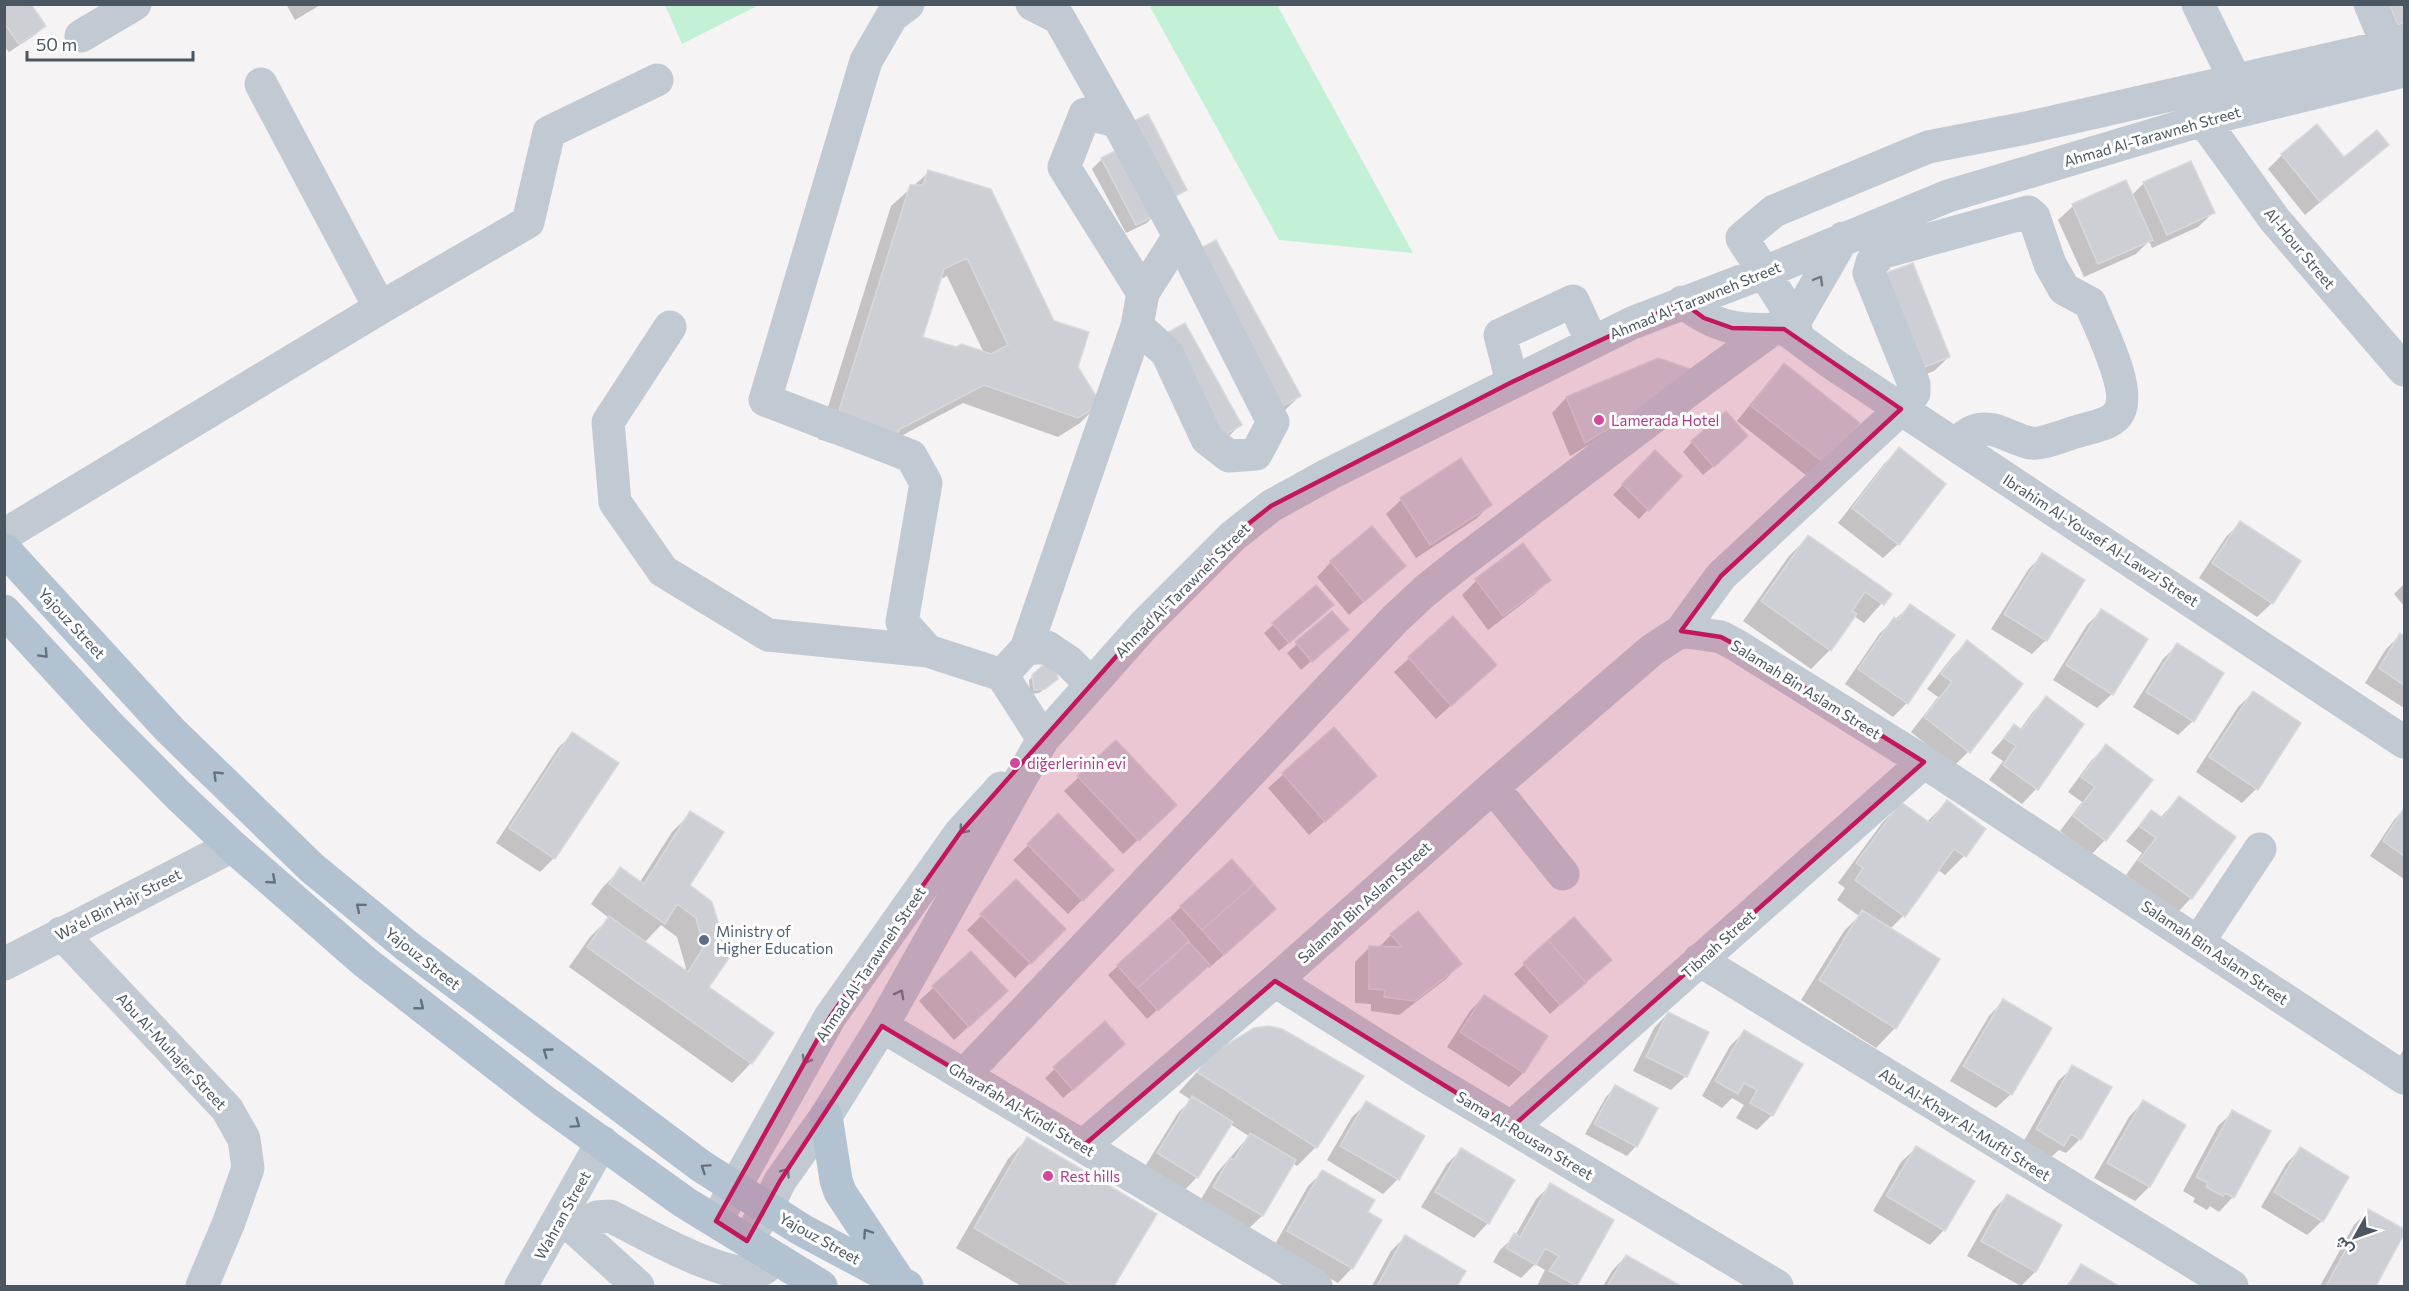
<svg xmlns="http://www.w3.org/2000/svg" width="2409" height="1291" font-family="Commissioner,Vazirmatn,sans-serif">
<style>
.green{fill:#c3f1d5}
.shadow{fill:#0003;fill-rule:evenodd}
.building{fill:#cdcfd5;stroke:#d7d9de;stroke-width:1.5;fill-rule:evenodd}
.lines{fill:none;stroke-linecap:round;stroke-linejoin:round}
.minor{stroke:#c1cad2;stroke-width:33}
.major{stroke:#b3c2d1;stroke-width:33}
.oneway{stroke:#6e7983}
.oneway2{stroke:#64717d}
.marked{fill:#c2185b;fill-opacity:0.2;stroke:#c2185b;stroke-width:4.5;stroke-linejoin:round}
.hotel-dot{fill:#d1479c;stroke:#fff;stroke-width:2}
.service-dot{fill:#5c6f8a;stroke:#fff;stroke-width:2}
.labels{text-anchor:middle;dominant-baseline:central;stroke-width:6;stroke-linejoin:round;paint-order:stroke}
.street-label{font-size:15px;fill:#4a5661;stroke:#fff}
.hotel-label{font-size:15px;fill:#b23c85;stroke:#fff;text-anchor:start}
.service-label{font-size:15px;fill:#4e5e75;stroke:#fff;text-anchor:start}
</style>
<rect width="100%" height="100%" fill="#f5f3f3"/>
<path class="green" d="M 665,5 L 759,5 L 682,44 Z
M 1149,5 L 1277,5 L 1413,253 L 1279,240 Z"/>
<path class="shadow" d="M 286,4 L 322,4 L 295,20 Z
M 2362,4 L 2404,4 L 2404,32 Z
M 4,5 L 44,26 L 35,35 L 9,52 L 4,46 Z
M 2387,145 L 2305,215 L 2268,169 L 2282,155 L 2344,159 Z
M 1122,149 L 1156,213 L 1147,223 L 1126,233 L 1092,169 L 1101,160 Z
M 929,172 L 1076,367 L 1099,404 L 1080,423 L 1058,437 L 963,403 L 886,444 L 874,457 L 818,439 L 891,206 ZM 947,276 L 984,353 L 956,349 L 921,338 L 939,280 Z
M 2125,182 L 2131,196 L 2144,183 L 2213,213 L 2198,227 L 2152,248 L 2149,241 L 2136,254 L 2084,277 L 2058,220 L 2073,206 Z
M 1183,266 L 1300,396 L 1285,410 Z
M 1867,291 L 1949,357 L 1934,371 L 1903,383 Z
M 1152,350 L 1240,425 L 1226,439 Z
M 1658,360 L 1686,387 L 1570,456 L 1552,413 L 1566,398 Z
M 1784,365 L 1826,464 L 1811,479 L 1737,421 L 1770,380 Z
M 1692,442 L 1737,446 L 1703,475 L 1683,452 Z
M 1899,449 L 1898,544 L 1883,558 L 1838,523 L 1884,464 Z
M 1655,452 L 1680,476 L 1639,519 L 1613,495 Z
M 1461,460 L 1490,505 L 1476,519 L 1416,558 L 1386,514 L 1401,500 Z
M 2240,523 L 2299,562 L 2272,603 L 2257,617 L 2199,578 L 2226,537 Z
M 1808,537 L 1890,594 L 1864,623 L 1854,616 L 1830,650 L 1811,669 L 1743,621 L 1789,556 Z
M 1523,545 L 1549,579 L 1535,594 L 1488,630 L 1462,595 L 1476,581 Z
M 2042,555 L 2046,640 L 2032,654 L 1991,629 L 2028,570 Z
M 1331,562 L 1404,566 L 1349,615 L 1317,577 Z
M 2404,584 L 2404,606 L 2394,594 Z
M 1316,587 L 1323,614 L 1279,651 L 1264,633 Z
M 1910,606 L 1907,703 L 1893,717 L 1845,684 L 1880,633 Z
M 2101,611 L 2112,694 L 2097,708 L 2053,680 L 2087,625 Z
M 1332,613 L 1337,639 L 1301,670 L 1287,653 Z
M 1453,618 L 1480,679 L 1436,719 L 1394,672 Z
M 2400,635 L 2404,638 L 2404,708 L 2365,683 L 2386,649 Z
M 1967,642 L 2021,684 L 1968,752 L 1954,766 L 1911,732 L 1938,697 L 1927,689 L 1953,656 Z
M 2177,645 L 2193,721 L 2178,735 L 2133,707 L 2163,659 Z
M 1045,665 L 1052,683 L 1039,693 L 1030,694 L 1029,680 Z
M 2253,693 L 2256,789 L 2242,803 L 2196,772 L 2238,707 Z
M 2046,698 L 2082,724 L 2036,789 L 2022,804 L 1989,780 L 2003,761 L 1991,753 L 2014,726 L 2020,730 L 2032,713 Z
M 1334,729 L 1360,790 L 1309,835 L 1268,788 Z
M 573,734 L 554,858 L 540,872 L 496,843 L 558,748 Z
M 2106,746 L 2105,840 L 2091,855 L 2060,831 L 2082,802 L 2068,792 L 2091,761 Z
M 1079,777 L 1160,819 L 1123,854 L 1064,791 Z
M 2179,798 L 2234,838 L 2191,898 L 2177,913 L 2126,875 L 2142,853 L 2126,841 L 2151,812 L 2160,818 Z
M 1947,802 L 1984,829 L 1964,856 L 1945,875 L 1938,870 L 1903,916 L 1890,929 L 1895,1028 L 1876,1048 L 1801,1000 L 1844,931 L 1859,916 L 1837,900 L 1845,888 L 1838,883 L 1882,823 L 1901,804 L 1927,822 Z
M 2404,809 L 2404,879 L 2370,856 L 2394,820 Z
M 691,813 L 688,885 L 711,903 L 707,987 L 772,1033 L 751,1063 L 732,1083 L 569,967 L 590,937 L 609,918 L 591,904 L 602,888 L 621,869 L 640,882 L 672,832 ZM 661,925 L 677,937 L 686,968 L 684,971 L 644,943 Z
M 1058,816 L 1112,870 L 1068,914 L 1013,860 Z
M 1016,881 L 1064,929 L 1015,978 L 967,930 Z
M 1181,907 L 1260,923 L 1209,968 L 1207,966 L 1147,1019 L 1108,975 Z
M 1574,919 L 1600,969 L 1550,1014 L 1514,974 Z
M 1391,935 L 1460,964 L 1446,979 L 1399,1015 L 1371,1011 L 1371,1004 L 1355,1003 L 1355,962 L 1370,947 L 1379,947 Z
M 971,953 L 992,1005 L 954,1040 L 919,1001 Z
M 1484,997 L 1546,1037 L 1523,1073 L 1509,1087 L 1447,1047 L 1470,1011 Z
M 2003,1001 L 2011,1094 L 1996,1108 L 1950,1081 L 1989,1016 Z
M 1668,1013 L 1686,1076 L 1671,1090 L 1633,1071 L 1654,1028 Z
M 1105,1023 L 1114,1053 L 1063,1098 L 1045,1078 Z
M 1744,1032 L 1801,1064 L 1772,1115 L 1757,1130 L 1736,1118 L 1744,1105 L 1732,1098 L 1722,1108 L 1702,1096 L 1730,1046 Z
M 2404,1049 L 2404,1061 L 2399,1057 Z
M 1211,1056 L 1316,1147 L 1297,1166 L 1293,1163 L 1262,1216 L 1247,1230 L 1200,1201 L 1216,1174 L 1249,1136 L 1230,1124 L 1197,1177 L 1183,1192 L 1144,1168 L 1178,1113 L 1191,1100 L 1179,1092 Z
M 2073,1067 L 2080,1139 L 2066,1153 L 2059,1150 L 2049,1159 L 2022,1144 L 2058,1081 Z
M 1615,1087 L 1636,1146 L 1627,1156 L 1585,1134 L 1606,1097 Z
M 2143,1102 L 2149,1187 L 2135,1201 L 2094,1178 L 2129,1117 Z
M 1367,1103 L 1398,1179 L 1383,1194 L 1327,1160 L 1352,1117 Z
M 2233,1112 L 2233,1197 L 2219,1212 L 2210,1206 L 2207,1210 L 2193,1202 L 2195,1198 L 2183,1191 L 2218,1126 Z
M 1027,1139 L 1155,1215 L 1112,1286 L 1021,1286 L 956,1248 L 1008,1159 Z
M 1916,1148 L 1944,1230 L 1930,1245 L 1873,1211 L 1901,1162 Z
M 2300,1149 L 2322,1221 L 2307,1235 L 2261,1207 L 2286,1164 Z
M 1461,1150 L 1513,1180 L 1488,1223 L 1474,1238 L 1421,1207 L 1447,1164 Z
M 1323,1172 L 1366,1213 L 1352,1268 L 1338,1283 L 1274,1246 L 1308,1186 Z
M 1551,1185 L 1612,1221 L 1575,1286 L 1537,1286 L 1545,1270 L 1535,1264 L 1521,1278 L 1493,1262 L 1500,1250 L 1515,1236 L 1536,1199 Z
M 2007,1196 L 2060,1226 L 2035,1272 L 2021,1286 L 1967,1256 L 1993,1210 Z
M 2368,1211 L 2404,1231 L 2374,1286 L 2320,1286 L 2354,1225 Z
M 1405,1237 L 1464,1272 L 1455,1286 L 1372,1286 L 1391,1251 Z
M 1626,1256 L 1678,1286 L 1603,1286 L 1612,1271 Z
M 2082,1266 L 2116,1286 L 2066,1286 Z"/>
<path class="building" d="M 4,4 L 31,4 L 46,26 L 19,44 L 4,23 Z
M 2389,4 L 2404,4 L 2404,22 L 2398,25 Z
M 1148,114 L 1187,190 L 1169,200 L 1130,123 Z
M 2317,124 L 2344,157 L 2377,130 L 2389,145 L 2320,202 L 2281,154 Z
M 1123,147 L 1158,214 L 1136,225 L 1101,158 Z
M 2191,161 L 2215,213 L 2167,235 L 2143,182 Z
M 928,170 L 991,189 L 1054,321 L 1089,332 L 1078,367 L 1101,404 L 1078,418 L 984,385 L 900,429 L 894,438 L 836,420 L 910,185 L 923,185 ZM 967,258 L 1008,345 L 991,354 L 962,344 L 956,347 L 923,337 L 944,269 Z
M 2126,180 L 2153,240 L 2098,264 L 2072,204 Z
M 1216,240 L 1301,396 L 1281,407 L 1197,250 Z
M 1913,263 L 1950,357 L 1917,370 L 1880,275 Z
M 1185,323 L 1242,425 L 1221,437 L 1165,334 Z
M 1658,358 L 1702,373 L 1585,443 L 1566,397 Z
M 1784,363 L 1860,423 L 1827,465 L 1751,406 Z
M 1726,411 L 1748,436 L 1714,467 L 1691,441 Z
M 1899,447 L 1946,484 L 1899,545 L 1852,508 Z
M 1655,450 L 1682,476 L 1649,511 L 1622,484 Z
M 1461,458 L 1492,505 L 1430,545 L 1400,498 Z
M 2240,521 L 2301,561 L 2273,604 L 2212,563 Z
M 1372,526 L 1406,566 L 1364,602 L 1330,561 Z
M 1808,535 L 1892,594 L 1884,605 L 1865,592 L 1852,611 L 1857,614 L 1831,651 L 1761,601 Z
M 1523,543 L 1551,580 L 1503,616 L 1475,579 Z
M 2042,553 L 2085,580 L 2047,641 L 2004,614 Z
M 1316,585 L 1334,605 L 1289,643 L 1272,623 Z
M 1910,604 L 1955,635 L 1908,704 L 1858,669 L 1894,617 L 1898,620 Z
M 2101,609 L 2148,639 L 2113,695 L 2066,665 Z
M 1332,611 L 1349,630 L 1312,662 L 1295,642 Z
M 1453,616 L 1497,665 L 1451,706 L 1408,657 Z
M 2400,633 L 2404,636 L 2404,685 L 2379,668 Z
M 1967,640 L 2023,684 L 1970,753 L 1924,717 L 1952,682 L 1941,674 Z
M 2177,643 L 2224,673 L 2194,722 L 2146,692 Z
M 1045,663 L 1056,665 L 1058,679 L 1045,689 L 1034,690 L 1032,675 Z
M 2253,691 L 2301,723 L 2258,790 L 2209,757 Z
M 2046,696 L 2084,724 L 2038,790 L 2003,765 L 2016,746 L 2004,738 L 2014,724 L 2022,730 Z
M 1334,727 L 1377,776 L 1325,822 L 1282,773 Z
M 572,732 L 619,763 L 555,859 L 509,828 Z
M 1116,740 L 1177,805 L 1139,841 L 1077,776 Z
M 2106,744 L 2153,780 L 2106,841 L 2073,816 L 2095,787 L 2081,777 Z
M 2179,796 L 2236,837 L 2192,899 L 2139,860 L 2156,838 L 2139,826 L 2151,810 L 2163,818 Z
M 1947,800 L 1986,829 L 1966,857 L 1954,849 L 1905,917 L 1855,880 L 1863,868 L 1856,863 L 1901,802 L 1930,823 Z
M 2404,808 L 2404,856 L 2383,841 Z
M 690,811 L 724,832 L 690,885 L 712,902 L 729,958 L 709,987 L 774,1033 L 752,1064 L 587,947 L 609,916 L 688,972 L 704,947 L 696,918 L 677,904 L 665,924 L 609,884 L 620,867 L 644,884 Z
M 1058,813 L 1114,870 L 1083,901 L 1027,844 Z
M 1232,859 L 1254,884 L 1202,930 L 1180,906 Z
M 1016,879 L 1066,929 L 1031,964 L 980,914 Z
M 1254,884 L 1276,909 L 1224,955 L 1202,930 Z
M 1862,910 L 1940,959 L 1896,1029 L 1819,980 Z
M 1418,911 L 1462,964 L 1415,1001 L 1384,997 L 1385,990 L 1369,989 L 1369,946 L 1402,947 L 1390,934 Z
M 1574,917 L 1612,960 L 1586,982 L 1548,940 Z
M 1169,918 L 1189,941 L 1137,988 L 1117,965 Z
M 1548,940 L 1586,983 L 1560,1005 L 1523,963 Z
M 1189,942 L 1210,965 L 1158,1011 L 1138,988 Z
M 971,951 L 1008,991 L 969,1027 L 932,986 Z
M 1484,995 L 1548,1036 L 1524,1073 L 1460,1032 Z
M 2003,999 L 2052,1028 L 2012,1095 L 1963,1066 Z
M 1668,1012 L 1709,1032 L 1687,1077 L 1646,1057 Z
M 1105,1021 L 1125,1044 L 1073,1090 L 1053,1067 Z
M 1269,1026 L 1282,1029 L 1364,1076 L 1317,1148 L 1197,1072 L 1210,1055 L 1254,1028 Z
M 1744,1030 L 1803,1064 L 1773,1116 L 1750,1103 L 1757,1090 L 1744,1083 L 1738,1094 L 1715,1081 Z
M 2072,1065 L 2112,1087 L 2081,1140 L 2071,1134 L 2064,1146 L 2036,1129 Z
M 1615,1085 L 1658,1108 L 1637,1147 L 1594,1124 Z
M 1192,1096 L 1233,1122 L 1198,1178 L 1157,1153 Z
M 2143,1100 L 2186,1125 L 2150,1187 L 2107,1163 Z
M 1366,1101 L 1425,1136 L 1399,1180 L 1340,1146 Z
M 2232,1110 L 2271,1131 L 2234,1198 L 2225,1193 L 2223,1196 L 2206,1187 L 2208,1183 L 2196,1177 Z
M 1250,1133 L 1296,1160 L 1263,1216 L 1213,1187 L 1230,1158 L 1234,1160 Z
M 1027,1137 L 1157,1214 L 1114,1286 L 1073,1286 L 974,1228 Z
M 1916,1146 L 1975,1181 L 1945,1231 L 1886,1196 Z
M 2300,1147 L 2349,1177 L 2323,1222 L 2274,1192 Z
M 1461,1148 L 1515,1180 L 1489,1224 L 1435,1192 Z
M 1322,1170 L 1375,1200 L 1368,1212 L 1382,1220 L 1353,1269 L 1287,1231 Z
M 1550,1183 L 1614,1220 L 1577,1286 L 1549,1271 L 1559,1256 L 1545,1248 L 1536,1265 L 1506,1248 L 1514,1233 L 1520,1237 Z
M 2007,1194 L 2062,1225 L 2036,1272 L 1981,1241 Z
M 2368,1209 L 2404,1229 L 2404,1234 L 2376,1286 L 2326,1286 Z
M 1405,1235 L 1466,1271 L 1457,1286 L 1377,1286 Z
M 1626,1255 L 1681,1286 L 1607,1286 Z
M 2081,1264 L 2119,1286 L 2068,1286 Z"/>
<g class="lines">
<path class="minor" d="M 908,4 L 892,16 L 866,61 L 765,400 L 911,456 L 926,483 L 902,622 L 928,651
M 1032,4 L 1059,18 L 1117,121
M 2198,4 L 2236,82
M 2370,4 L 2388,47
M 81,36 L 135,4
M 261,84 L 380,308
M 2203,120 L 2275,220 L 2404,370
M 1682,302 C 1719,329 1737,331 1781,329
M 1795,321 L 1843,238
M 1780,325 L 1833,364 L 2404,742
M 1137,326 L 1167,353 L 1207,439 L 1229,456 L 1256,454 L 1273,422 L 1179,236 L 1117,121 L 1085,114 L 1064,167 L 1143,293
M 670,327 L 608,422 L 615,502 L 663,571 L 768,635 L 928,651 L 1002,675
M 1797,337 L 1795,321 L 1742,238 L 1774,211 L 1928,147 L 2026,128 L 2404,42
M 1512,382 L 1500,335 L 1573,301 L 1592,342
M 4,535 L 380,308 L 528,222 L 549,132 L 657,80
M 1681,631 L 1721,576 L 1901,409 L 1914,393 L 1914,384 L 1869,273 L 1872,262 L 1884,252 L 2028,212 L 2034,217 L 2050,264 L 2064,289 L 2090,303 C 2099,326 2135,394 2117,415 C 2109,425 2091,427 2079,431 C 2067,434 2042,445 2031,443 C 2012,440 1993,423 1974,431 C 1967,433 1961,440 1955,444
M 1026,649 L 1137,326 L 1143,293 L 1179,236
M 1043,739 L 1002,675 L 1026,649 L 1047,647 L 1069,662 L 1090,683
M 1493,787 L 1563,874
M 61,933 L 227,1109 L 244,1139 L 248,1168 L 229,1222 L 202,1286
M 2199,941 L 2260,849
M 1699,960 L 2232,1286
M 4,964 L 232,846
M 1275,981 L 1427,1077 L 1777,1286
M 882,1026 L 1316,1286
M 965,1074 L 1395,619 L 1425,591 L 1460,563 L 1708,376 L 1773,329
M 1512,1127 L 1924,762
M 1083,1146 L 1275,981 L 1493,787 L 1652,650 L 1681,631 L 1721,637 L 1736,645 L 1924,762 L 2404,1078
M 560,1220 L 576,1230 L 638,1286
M 716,1221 L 830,1017 L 960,833 L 1001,788
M 576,1230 L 597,1217 L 610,1216 C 640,1231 725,1280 757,1272 C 763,1271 770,1263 776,1259
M 747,1241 L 767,1208 L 780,1181 L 826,1116 L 882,1026 L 1043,739 L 1144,625 L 1233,536 L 1271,506 L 1329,474 L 1632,323 L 1765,272 L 1948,196 L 2203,120 L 2404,71
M 521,1286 L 602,1142"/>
<path class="major" d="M 4,549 L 170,730 L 312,868 L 407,946 L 701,1166 L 802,1230 L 907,1286
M 4,611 L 105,721 L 179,796 L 232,846 L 365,962 L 545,1102 L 684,1202 L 821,1286
M 826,1116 L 836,1180 L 840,1192 L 897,1278"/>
</g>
<defs><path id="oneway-chevron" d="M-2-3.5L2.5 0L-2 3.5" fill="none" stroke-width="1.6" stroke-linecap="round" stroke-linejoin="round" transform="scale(1.5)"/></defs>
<g class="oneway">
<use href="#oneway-chevron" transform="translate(1819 280) rotate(-60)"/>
<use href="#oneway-chevron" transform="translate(963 830) rotate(130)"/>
<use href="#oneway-chevron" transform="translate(900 994) rotate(-61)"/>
<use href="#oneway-chevron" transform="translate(806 1060) rotate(119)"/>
<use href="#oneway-chevron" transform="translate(786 1172) rotate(-55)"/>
</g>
<g class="oneway2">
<use href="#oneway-chevron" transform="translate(44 654) rotate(47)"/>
<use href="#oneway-chevron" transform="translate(217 775) rotate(-136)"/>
<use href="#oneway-chevron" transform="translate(272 880) rotate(41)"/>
<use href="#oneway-chevron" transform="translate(360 907) rotate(-140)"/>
<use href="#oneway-chevron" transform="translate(420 1006) rotate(39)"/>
<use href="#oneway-chevron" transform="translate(547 1052) rotate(-144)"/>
<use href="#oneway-chevron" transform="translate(576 1124) rotate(35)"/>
<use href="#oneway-chevron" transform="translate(705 1168) rotate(-146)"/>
<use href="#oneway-chevron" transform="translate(867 1233) rotate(-124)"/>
</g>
<path class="marked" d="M 1682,302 L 1704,318 L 1732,328 L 1784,329 L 1901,409 L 1721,576 L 1681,631 L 1721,637 L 1736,645 L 1924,762 L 1512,1127 L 1275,981 L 1083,1146 L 882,1026 L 780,1181 L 747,1241 L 716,1221 L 830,1017 L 960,833 L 1144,625 L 1233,536 L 1271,506 L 1512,382 Z"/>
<g class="hotel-dot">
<circle cx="1599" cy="420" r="6"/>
<circle cx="1015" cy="763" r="6"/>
<circle cx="1048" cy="1176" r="6"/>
</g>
<circle class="service-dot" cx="704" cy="940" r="6"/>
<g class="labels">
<g class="street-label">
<text transform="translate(2152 136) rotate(-16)">Ahmad Al-Tarawneh Street</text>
<text transform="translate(2300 248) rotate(50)">Al-Hour Street</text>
<text transform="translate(1695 300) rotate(-22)">Ahmad Al-Tarawneh Street</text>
<text transform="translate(2101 540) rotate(33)">Ibrahim Al-Yousef Al-Lawzi Street</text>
<text transform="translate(1182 590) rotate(-45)">Ahmad Al-Tarawneh Street</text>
<text transform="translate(72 623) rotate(47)">Yajouz Street</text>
<text transform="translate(1806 689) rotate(32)">Salamah Bin Aslam Street</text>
<text transform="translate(1364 902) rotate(-42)">Salamah Bin Aslam Street</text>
<text transform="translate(118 904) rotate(-27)">Wa'el Bin Hajr Street</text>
<text transform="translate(1718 944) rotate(-42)">Tibnah Street</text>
<text transform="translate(2215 952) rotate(34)">Salamah Bin Aslam Street</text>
<text transform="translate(423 958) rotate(38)">Yajouz Street</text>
<text transform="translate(870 964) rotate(-56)">Ahmad Al-Tarawneh Street</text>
<text transform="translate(172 1051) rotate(47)">Abu Al-Muhajer Street</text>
<text transform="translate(1022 1109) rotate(31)">Gharafah Al-Kindi Street</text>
<text transform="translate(1965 1124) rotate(32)">Abu Al-Khayr Al-Mufti Street</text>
<text transform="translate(1525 1135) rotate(31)">Sama Al-Rousan Street</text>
<text transform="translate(562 1215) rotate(-61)">Wahran Street</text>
<text transform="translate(820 1238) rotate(29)">Yajouz Street</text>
</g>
<g class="hotel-label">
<text x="1611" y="420">Lamerada Hotel</text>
<text x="1027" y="763">diğerlerinin evi</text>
<text x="1060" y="1176">Rest hills</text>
</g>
<g class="service-label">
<text x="716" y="931">Ministry of<tspan x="716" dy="17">Higher Education</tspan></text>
</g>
</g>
<rect width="2409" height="1291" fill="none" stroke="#4a5661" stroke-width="12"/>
<g transform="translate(2355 1237) rotate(230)" stroke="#ffffff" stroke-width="4.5" paint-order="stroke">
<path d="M0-4.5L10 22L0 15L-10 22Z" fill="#4a5661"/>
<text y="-9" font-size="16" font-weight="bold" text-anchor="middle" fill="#4a5661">ش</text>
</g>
<path d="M27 51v9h166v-9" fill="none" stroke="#4a5661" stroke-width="3"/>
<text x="36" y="51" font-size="18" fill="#4a5661" stroke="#ffffff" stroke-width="4.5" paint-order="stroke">50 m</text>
</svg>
